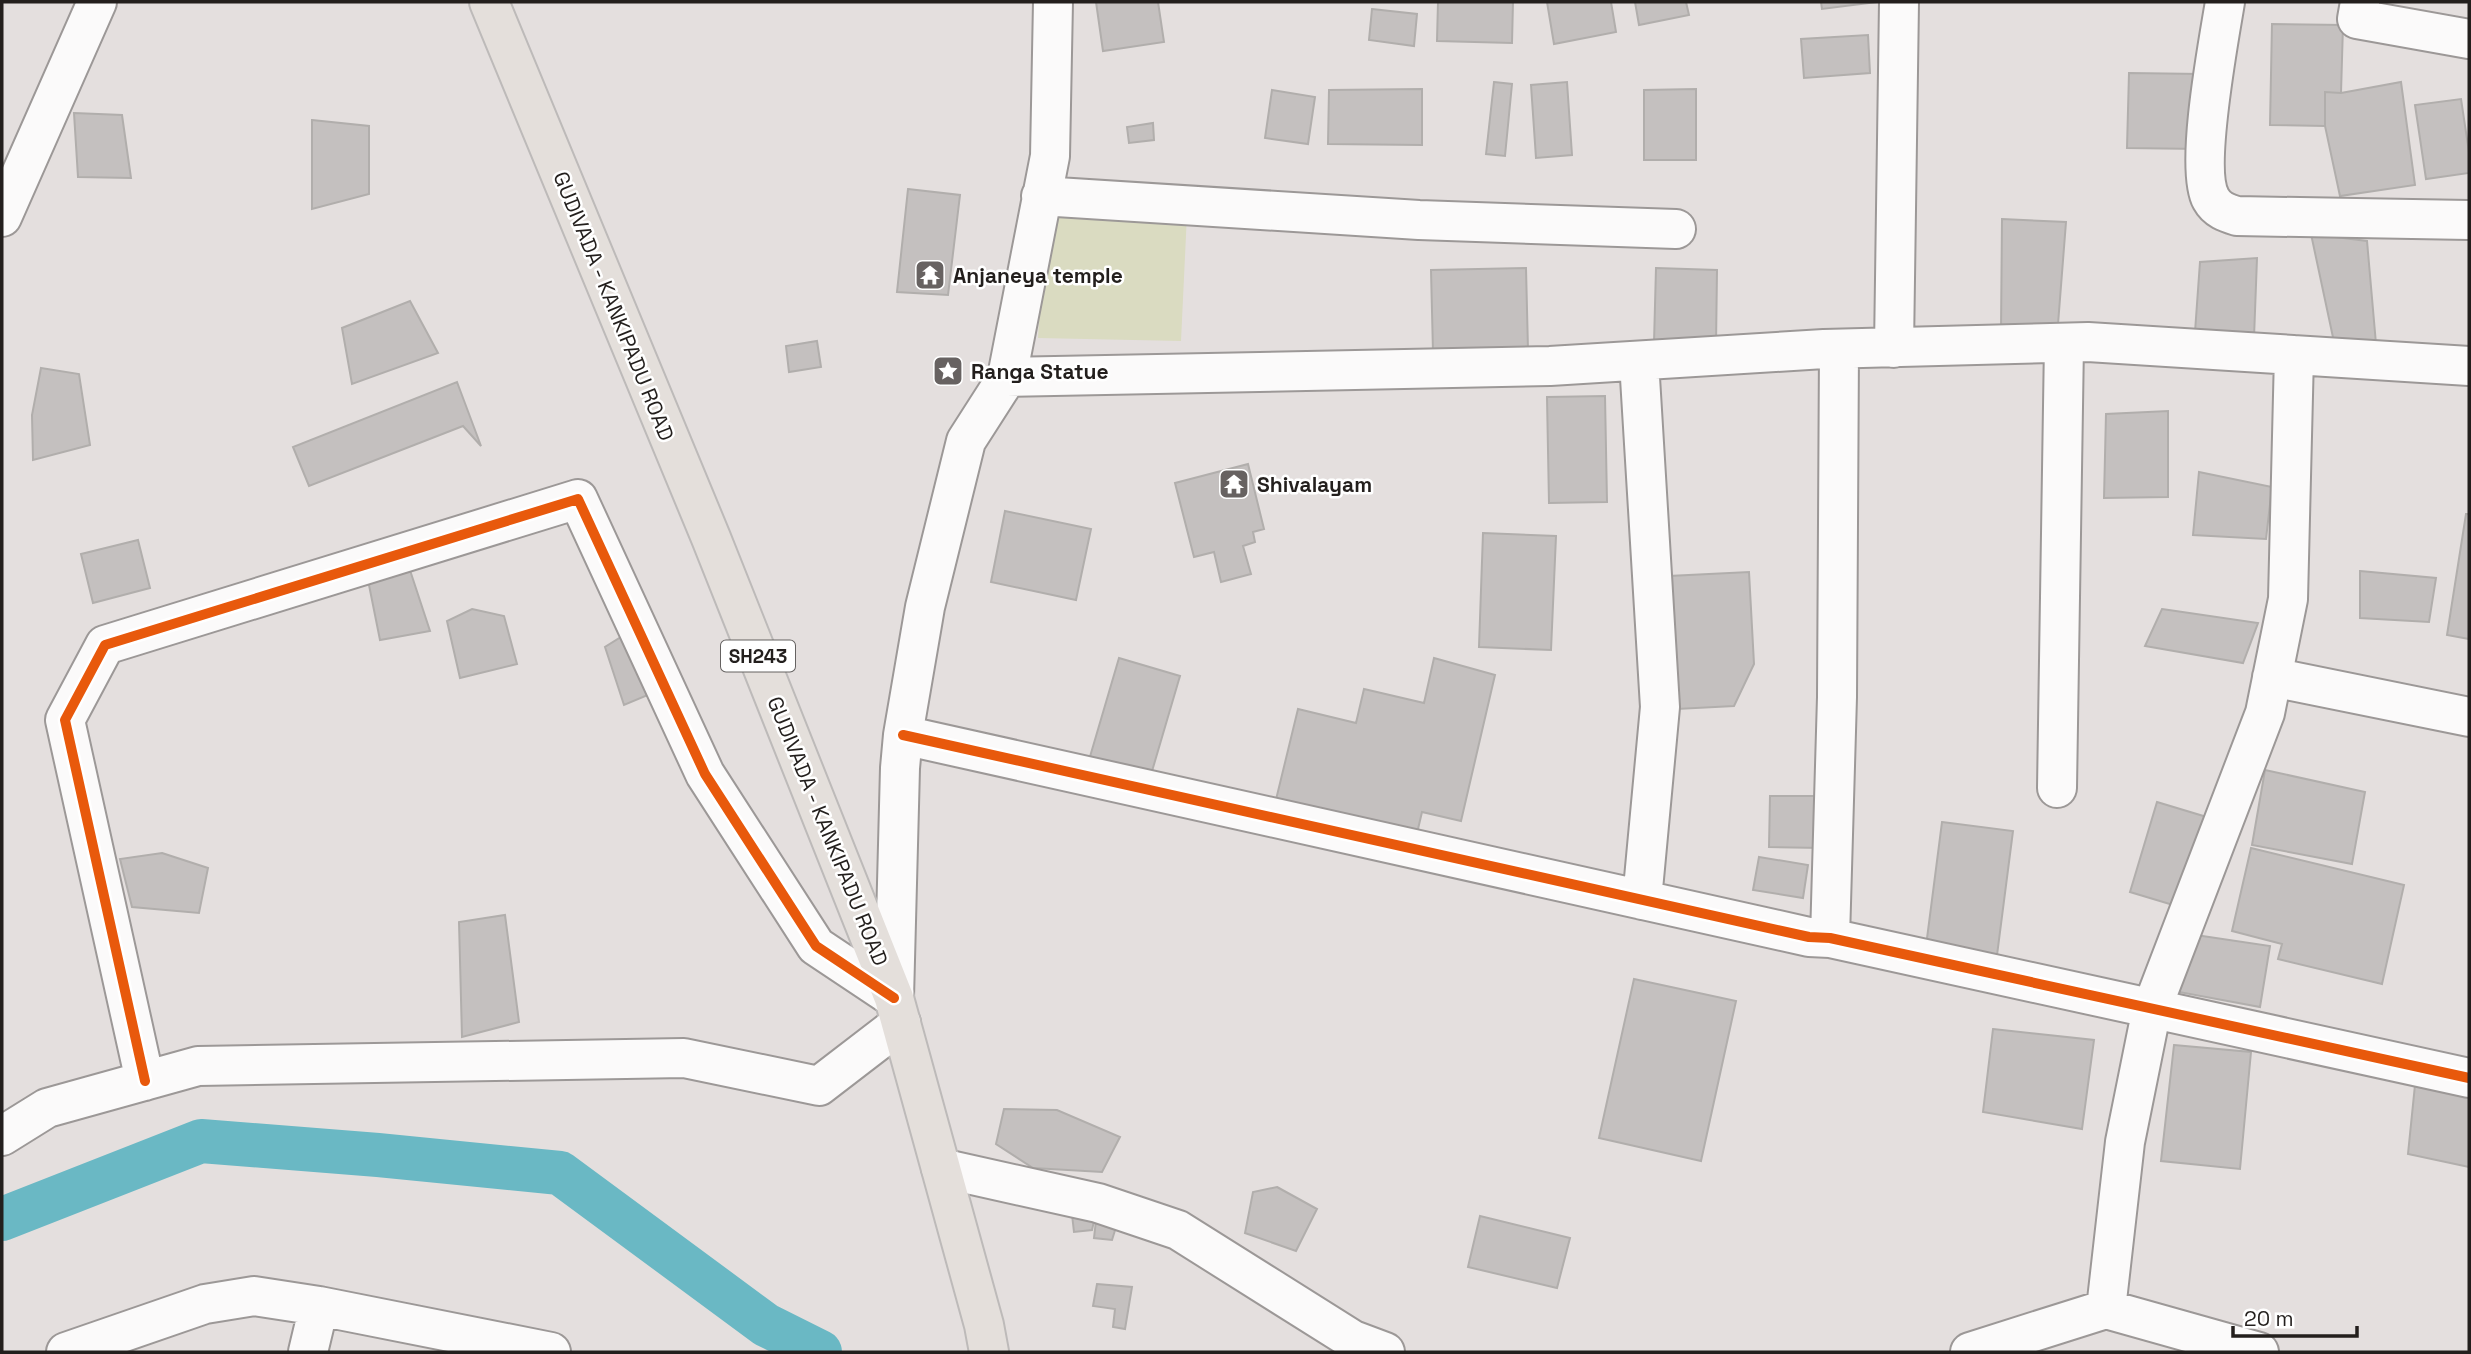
<svg xmlns="http://www.w3.org/2000/svg" width="2471" height="1354" font-family="'Space Grotesk',sans-serif">
<style>
.green{fill:#dadbc1}
.lines{fill:none;stroke-linecap:round;stroke-linejoin:round}
.canal{stroke:#6ab8c4;stroke-width:44}
.building{fill:#c4c0bf;stroke:#b1aeac;stroke-width:2}
.street-casing{stroke:#9c9897;stroke-width:42}
.primary-casing{stroke:#bdbab9;stroke-width:42}
.street{stroke:#fbfafa;stroke-width:38}
.primary{stroke:#e4dfdb;stroke-width:38}
.cycleway-casing{stroke:#fff;stroke-width:15}
.cycleway{stroke:#e8590c;stroke-width:10}
.labels{text-anchor:middle;dominant-baseline:central;stroke-width:5;stroke-linejoin:round;paint-order:stroke}
.shield{fill:#fff;stroke:#656261;stroke-width:2}
.shield-label{font-size:19px;font-weight:bold;fill:#231f1d}
.poi-label{font-size:21px;font-weight:bold;fill:#231f1d;stroke:#fff;text-anchor:start}
.street-label{font-size:21px;fill:#231f1d;stroke:#fff}
</style>
<rect width="100%" height="100%" fill="#e4dfde"/>
<path class="green" d="M 1187,214 L 1181,341 L 1038,338 L 1045,216 Z"/>
<g class="lines">
<path class="canal" d="M 2,1219 L 201,1141 L 378,1155 L 560,1173 L 766,1325 L 820,1352"/>
</g>
<path class="building" d="M 1096,2 L 1158,2 L 1164,42 L 1103,51 Z
M 1438,2 L 1513,2 L 1512,43 L 1437,41 Z
M 1547,2 L 1611,2 L 1616,32 L 1554,44 Z
M 1635,2 L 1686,2 L 1689,15 L 1639,25 Z
M 1821,2 L 1877,2 L 1822,9 Z
M 1372,9 L 1417,14 L 1414,46 L 1369,40 Z
M 2272,24 L 2343,25 L 2341,93 L 2325,92 L 2325,126 L 2270,125 Z
M 1868,35 L 1870,73 L 1804,78 L 1801,39 Z
M 2129,73 L 2201,74 L 2200,149 L 2127,148 Z
M 1494,82 L 1512,84 L 1505,156 L 1486,154 Z
M 1567,82 L 1572,155 L 1536,158 L 1531,85 Z
M 2401,82 L 2415,185 L 2340,196 L 2325,126 L 2325,92 L 2341,93 Z
M 1422,89 L 1422,145 L 1328,144 L 1329,90 Z
M 1696,89 L 1696,160 L 1644,160 L 1644,90 Z
M 1272,90 L 1315,97 L 1308,144 L 1265,138 Z
M 2461,99 L 2469,152 L 2469,173 L 2426,179 L 2415,105 Z
M 74,113 L 122,115 L 131,178 L 78,177 Z
M 312,120 L 369,126 L 369,194 L 312,209 Z
M 1153,123 L 1154,140 L 1129,143 L 1127,127 Z
M 908,189 L 960,195 L 948,295 L 897,292 Z
M 2002,219 L 2066,222 L 2058,324 L 2001,331 Z
M 2311,234 L 2367,241 L 2376,344 L 2334,342 Z
M 2257,258 L 2254,338 L 2195,332 L 2200,262 Z
M 1526,268 L 1528,350 L 1433,352 L 1431,270 Z
M 1656,268 L 1717,270 L 1716,345 L 1654,343 Z
M 410,301 L 438,353 L 352,384 L 342,328 Z
M 817,341 L 821,367 L 789,372 L 786,346 Z
M 41,368 L 79,374 L 90,445 L 33,460 L 32,415 Z
M 457,382 L 481,446 L 463,426 L 309,486 L 293,447 Z
M 1605,396 L 1607,502 L 1549,503 L 1547,397 Z
M 2168,411 L 2168,497 L 2104,498 L 2106,414 Z
M 1248,464 L 1264,529 L 1253,532 L 1255,542 L 1243,546 L 1251,574 L 1221,582 L 1214,552 L 1194,557 L 1175,483 Z
M 2199,472 L 2272,487 L 2266,539 L 2193,535 Z
M 1005,511 L 1091,529 L 1076,600 L 991,582 Z
M 2466,514 L 2469,514 L 2469,639 L 2447,635 Z
M 1483,533 L 1556,536 L 1551,650 L 1479,647 Z
M 138,540 L 150,588 L 93,603 L 81,554 Z
M 404,552 L 430,631 L 380,640 L 366,570 Z
M 2360,571 L 2436,578 L 2429,622 L 2360,618 Z
M 1749,572 L 1754,664 L 1734,706 L 1677,709 L 1669,576 Z
M 472,609 L 504,616 L 517,664 L 460,678 L 447,621 Z
M 2162,609 L 2258,623 L 2243,663 L 2145,646 Z
M 629,632 L 655,692 L 624,705 L 605,647 Z
M 1119,658 L 1180,676 L 1150,778 L 1089,760 Z
M 1434,658 L 1495,675 L 1461,821 L 1422,812 L 1414,846 L 1273,812 L 1298,709 L 1356,723 L 1364,689 L 1424,703 Z
M 2265,770 L 2365,792 L 2352,864 L 2252,845 Z
M 1770,796 L 1823,796 L 1822,848 L 1769,847 Z
M 2157,802 L 2210,818 L 2183,908 L 2130,892 Z
M 1942,822 L 2013,831 L 1996,963 L 1925,954 Z
M 2251,848 L 2404,885 L 2382,984 L 2278,959 L 2282,944 L 2232,931 Z
M 162,853 L 208,868 L 199,913 L 132,907 L 120,859 Z
M 1759,857 L 1808,865 L 1803,898 L 1753,890 Z
M 505,915 L 519,1022 L 462,1037 L 459,922 Z
M 2189,934 L 2270,946 L 2260,1007 L 2179,992 Z
M 1634,979 L 1736,1001 L 1701,1161 L 1599,1138 Z
M 1993,1029 L 2094,1040 L 2082,1129 L 1983,1112 Z
M 2174,1045 L 2251,1052 L 2240,1169 L 2161,1161 Z
M 2415,1085 L 2469,1093 L 2469,1167 L 2408,1154 Z
M 1004,1109 L 1057,1110 L 1120,1137 L 1102,1172 L 1033,1168 L 996,1144 Z
M 1277,1187 L 1317,1209 L 1296,1251 L 1245,1233 L 1253,1192 Z
M 1070,1197 L 1098,1203 L 1092,1230 L 1074,1232 Z
M 1098,1203 L 1121,1211 L 1112,1240 L 1094,1238 Z
M 1480,1216 L 1570,1238 L 1557,1288 L 1468,1267 Z
M 1097,1284 L 1132,1287 L 1125,1329 L 1113,1327 L 1115,1309 L 1093,1306 Z"/>
<g class="lines">
<g class="street-casing">
<path id="street" d="M 2225,2 C 2219,39 2194,169 2211,199 C 2217,210 2227,213 2237,216 L 2469,220
M 2360,2 L 2357,19 L 2469,39
M 1041,196 L 1419,220 L 1676,229
M 2,217 L 97,2
M 1894,348 L 1899,2
M 1639,361 L 1660,707 L 1642,900
M 1007,377 L 1550,366 L 1824,349 L 2088,342 L 2469,366
M 2272,677 L 2469,717
M 903,735 L 1809,937 L 1830,938 L 2469,1078
M 2057,788 L 2064,343
M 1830,938 L 1837,697 L 1839,349
M 894,998 L 900,768 L 903,735 L 925,607 L 966,441 L 1007,377 L 1050,156 L 1053,2
M 145,1081 L 65,720 L 105,645 L 578,499 L 705,774 L 816,946 L 894,998
M 2,1136 L 47,1108 L 198,1066 L 684,1058 L 819,1086 L 901,1023
M 941,1168 L 1098,1203 L 1178,1230 L 1353,1340 L 1385,1352
M 66,1352 L 205,1304 L 254,1296 L 319,1306 L 551,1352
M 308,1352 L 319,1306
M 1970,1352 L 2106,1309
M 2259,1352 L 2106,1309 L 2125,1142 L 2152,1008 L 2265,713 L 2288,599 L 2294,355"/>
</g>
<g class="primary-casing">
<path id="primary" d="M 489,2 L 711,538 L 894,998 L 984,1325 L 989,1352"/>
</g>
<use href="#street" class="street"/>
<use href="#primary" class="primary"/>
<g class="cycleway-casing">
<path id="cycleway" d="M 903,735 L 1809,937 L 1830,938 L 2469,1078
M 145,1081 L 65,720 L 105,645 L 578,499 L 705,774 L 816,946 L 894,998"/>
</g>
<use href="#cycleway" class="cycleway"/>
</g>
<defs>
<g id="temple-square" transform="scale(1.575)"><rect x="-9" y="-9" width="18" height="18" rx="4" fill="#676261" stroke="#fff"/><path d="M0-6L5-2H3V0L6.5 2.5H4V6H1.5V3h-3V6H-4V2.5H-6.5L-3 0V-2H-5Z" fill="#fff"/></g>
<g id="sight-square" transform="scale(1.575)"><rect x="-9" y="-9" width="18" height="18" rx="4" fill="#676261" stroke="#fff"/><path d="M0-6L1.8-2.2L6-1.7L2.9 1.2L3.7 5.4L0 3.3L-3.7 5.4L-2.9 1.2L-6-1.7L-1.8-2.2Z" fill="#fff"/></g>
</defs>
<g fill-rule="evenodd">
<use href="#temple-square" x="930" y="275"/>
<use href="#sight-square" x="948" y="371"/>
<use href="#temple-square" x="1234" y="484"/>
</g>
<g class="labels">
<rect class="shield" x="721" y="640.5" width="74" height="31" rx="5"/>
<g class="shield-label">
<text x="758" y="656">SH243</text>
</g>
<g class="poi-label">
<text x="953" y="275">Anjaneya temple</text>
<text x="971" y="371">Ranga Statue</text>
<text x="1257" y="484">Shivalayam</text>
</g>
<g class="street-label">
<text transform="translate(614 306) rotate(68)">GUDIVADA - KANKIPADU ROAD</text>
<text transform="translate(828 831) rotate(68)">GUDIVADA - KANKIPADU ROAD</text>
</g>
</g>
<rect width="2471" height="1354" fill="none" stroke="#231f1d" stroke-width="7"/>
<path d="M2233 1326v10h124v-10" fill="none" stroke="#231f1d" stroke-width="3.5"/>
<text x="2244" y="1326" font-size="21" fill="#231f1d" stroke="#ffffff" stroke-width="5" paint-order="stroke">20 m</text>
</svg>
